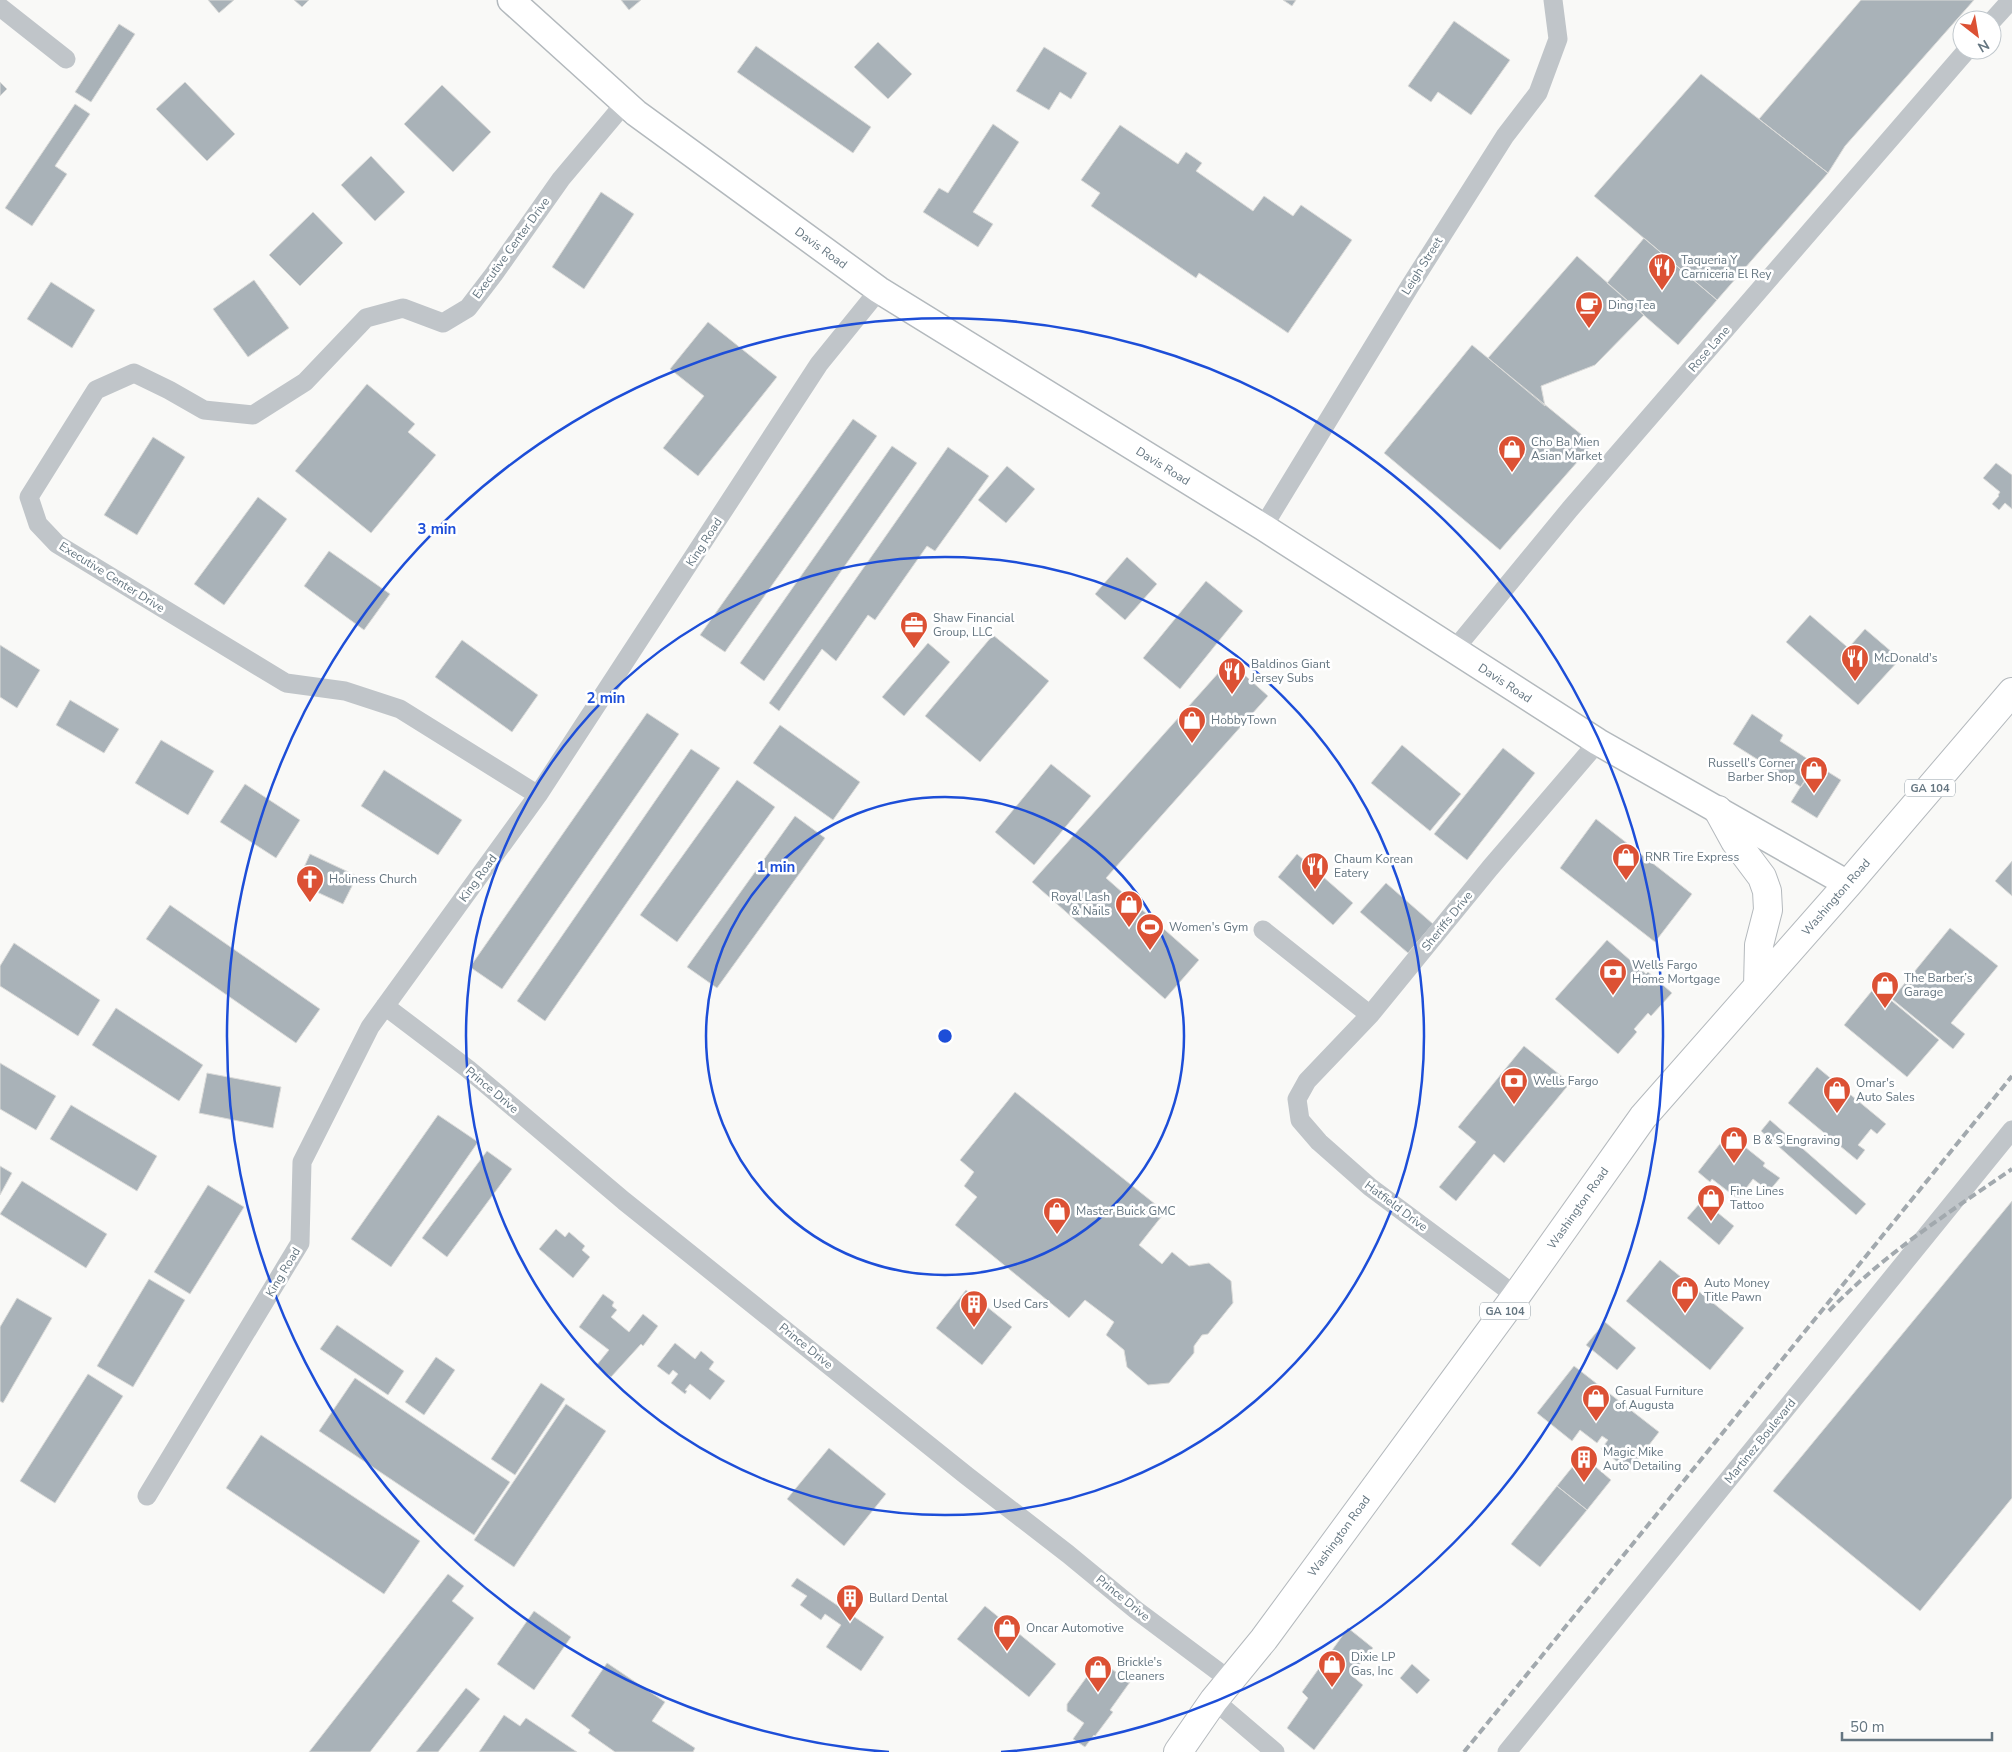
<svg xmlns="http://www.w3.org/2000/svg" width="2012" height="1752" font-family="'Nunito Sans',sans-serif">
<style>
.building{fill:#a9b2b8;stroke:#dbdbd9}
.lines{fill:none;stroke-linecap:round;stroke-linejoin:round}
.secondary-casing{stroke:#b3b9bd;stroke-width:29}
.primary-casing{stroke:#b4b9bd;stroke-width:30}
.minor{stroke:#c0c5c9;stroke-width:19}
.secondary{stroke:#fff;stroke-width:26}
.primary{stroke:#fff;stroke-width:28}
.rail{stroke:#a2a9ae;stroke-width:4;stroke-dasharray:8 4;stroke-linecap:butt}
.ring{fill:none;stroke:#1d4ed8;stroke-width:2.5}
.labels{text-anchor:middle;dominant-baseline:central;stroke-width:5;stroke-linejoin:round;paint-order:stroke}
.shield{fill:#fff;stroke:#939fa7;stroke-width:1}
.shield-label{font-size:11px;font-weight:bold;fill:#657681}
.street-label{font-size:12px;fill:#657681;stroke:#fff}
.poi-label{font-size:12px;fill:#657681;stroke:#fff;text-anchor:start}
.centre{fill:#1d4ed8;stroke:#fff;stroke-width:2.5}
.ring-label{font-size:15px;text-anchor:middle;font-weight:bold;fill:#1d4ed8;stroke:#fff;stroke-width:5;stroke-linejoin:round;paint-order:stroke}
</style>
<rect width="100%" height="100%" fill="#f9f9f7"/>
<path class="building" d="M 208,0 L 234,0 L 219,13 Z
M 294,0 L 309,0 L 302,7 Z
M 621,0 L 641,0 L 629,10 Z
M 1283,0 L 1296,0 L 1292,6 Z
M 1861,0 L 1974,0 L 1845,146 L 1828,173 L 1759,119 Z
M 1454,21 L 1510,60 L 1471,115 L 1438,92 L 1431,102 L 1408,86 Z
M 119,24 L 135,34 L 91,102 L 75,92 Z
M 878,42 L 912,74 L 888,99 L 854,67 Z
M 756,46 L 871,127 L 853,153 L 737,72 Z
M 1044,47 L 1087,73 L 1071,99 L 1060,92 L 1049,110 L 1016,91 Z
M 1701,74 L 1828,173 L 1717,300 L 1594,196 Z
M 0,82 L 7,89 L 0,96 Z
M 185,82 L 235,134 L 207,161 L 156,109 Z
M 442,85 L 491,132 L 453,172 L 404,124 Z
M 75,104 L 90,114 L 55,166 L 67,174 L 32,226 L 5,208 Z
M 993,124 L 1019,142 L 973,212 L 993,224 L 978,247 L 923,212 L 939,188 L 948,193 Z
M 1120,125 L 1178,164 L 1186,152 L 1202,163 L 1196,171 L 1253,211 L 1264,196 L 1293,216 L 1301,205 L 1352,240 L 1288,333 L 1199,273 L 1196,278 L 1091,206 L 1100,193 L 1081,180 Z
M 371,156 L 405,192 L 375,221 L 341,185 Z
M 601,192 L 634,214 L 584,289 L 552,267 Z
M 313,212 L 343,243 L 300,286 L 269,255 Z
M 1644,238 L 1717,300 L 1678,345 L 1607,283 Z
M 1577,256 L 1644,315 L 1595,365 L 1541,386 L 1545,406 L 1488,358 Z
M 254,280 L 289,328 L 248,357 L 213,309 Z
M 51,282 L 95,310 L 72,348 L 27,319 Z
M 708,322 L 777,377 L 698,476 L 663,448 L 704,396 L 670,369 Z
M 1472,345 L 1593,444 L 1500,550 L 1384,453 Z
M 367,384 L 415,424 L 408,432 L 436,455 L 371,533 L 295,471 Z
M 853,419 L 877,436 L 725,652 L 700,635 Z
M 153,437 L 185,457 L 137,535 L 104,515 Z
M 892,446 L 917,463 L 764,681 L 740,663 Z
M 948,447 L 989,476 L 935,551 L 927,546 L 875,620 L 868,615 L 836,661 L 822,649 L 779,711 L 769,703 Z
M 1996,463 L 2012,475 L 2012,509 L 2005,503 L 1999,510 L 1992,504 L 1999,496 L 1998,495 L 2000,492 L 1983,478 Z
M 1007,466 L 1035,489 L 1006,523 L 978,500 Z
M 258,497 L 287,519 L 224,605 L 194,584 Z
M 329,551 L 390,594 L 364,630 L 304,586 Z
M 1127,557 L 1157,584 L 1125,620 L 1095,594 Z
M 1206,581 L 1243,611 L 1180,689 L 1143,658 Z
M 1810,615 L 1853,652 L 1856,649 L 1851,645 L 1865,629 L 1900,659 L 1858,705 L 1786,642 Z
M 993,635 L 1049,681 L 980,762 L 925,716 Z
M 462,640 L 538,695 L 512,732 L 435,677 Z
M 928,643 L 950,662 L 904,716 L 882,697 Z
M 0,645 L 40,670 L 17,708 L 0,697 Z
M 1229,661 L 1268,696 L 1106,878 L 1199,960 L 1165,999 L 1032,882 Z
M 70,700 L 119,729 L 104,753 L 56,725 Z
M 647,713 L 679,734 L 502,989 L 470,967 Z
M 1752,714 L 1783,735 L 1780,741 L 1817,765 L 1801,787 L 1733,744 Z
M 780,725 L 860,782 L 833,820 L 753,763 Z
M 161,740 L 214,771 L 188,815 L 135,783 Z
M 1402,745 L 1461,794 L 1430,831 L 1371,783 Z
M 1503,748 L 1535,773 L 1467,860 L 1434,834 Z
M 691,749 L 720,768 L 545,1021 L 517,1001 Z
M 1051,764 L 1091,796 L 1034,865 L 995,832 Z
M 1817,765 L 1841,780 L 1817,818 L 1791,802 L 1808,775 L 1810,776 Z
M 384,770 L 462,820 L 438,855 L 361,806 Z
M 737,780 L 775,807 L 677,942 L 640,915 Z
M 245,784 L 300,820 L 276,858 L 220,822 Z
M 795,816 L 825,838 L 717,988 L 687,967 Z
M 1596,819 L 1692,894 L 1655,942 L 1560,868 Z
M 310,854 L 357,876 L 343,904 L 297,883 Z
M 1297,854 L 1353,903 L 1333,925 L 1278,877 Z
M 2012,861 L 2012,896 L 1995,881 Z
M 1386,883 L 1433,924 L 1408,953 L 1360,912 Z
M 170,905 L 320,1009 L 296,1043 L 146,939 Z
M 1950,928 L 1998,966 L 1951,1023 L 1965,1034 L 1953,1049 L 1892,999 Z
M 1607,940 L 1646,974 L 1648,972 L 1672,993 L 1651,1016 L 1648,1013 L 1634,1029 L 1637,1032 L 1618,1054 L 1555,999 Z
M 14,943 L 100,1000 L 78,1036 L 0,986 L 0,966 Z
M 1875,987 L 1939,1040 L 1907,1077 L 1844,1025 Z
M 116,1008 L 203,1065 L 179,1101 L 92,1045 Z
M 1524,1046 L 1570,1083 L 1504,1163 L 1494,1154 L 1456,1201 L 1439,1187 L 1476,1142 L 1458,1127 Z
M 0,1063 L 56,1096 L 36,1130 L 0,1109 Z
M 1817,1067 L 1886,1124 L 1877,1134 L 1871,1129 L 1858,1145 L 1865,1150 L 1857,1160 L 1788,1103 Z
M 207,1073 L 281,1087 L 273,1128 L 199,1113 Z
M 1015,1092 L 1165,1212 L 1139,1245 L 1162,1264 L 1172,1252 L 1189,1266 L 1209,1263 L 1231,1281 L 1233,1303 L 1208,1334 L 1202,1335 L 1194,1346 L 1194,1353 L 1169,1383 L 1148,1385 L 1127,1367 L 1124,1350 L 1106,1335 L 1114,1322 L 1085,1300 L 1069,1318 L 955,1225 L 977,1197 L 964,1186 L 974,1172 L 960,1160 Z
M 71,1105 L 157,1156 L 137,1191 L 50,1139 Z
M 438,1115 L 478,1142 L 391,1267 L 351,1239 Z
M 1770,1120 L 1866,1204 L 1856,1215 L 1761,1131 Z
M 1730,1131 L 1742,1140 L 1740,1143 L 1765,1163 L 1763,1166 L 1780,1178 L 1769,1191 L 1753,1179 L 1738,1199 L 1712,1179 L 1710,1182 L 1698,1172 Z
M 487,1151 L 512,1169 L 447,1257 L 422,1238 Z
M 0,1166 L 12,1173 L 0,1195 Z
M 22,1181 L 107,1234 L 86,1268 L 0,1214 Z
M 208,1185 L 244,1207 L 190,1294 L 154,1272 Z
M 2012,1201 L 2012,1498 L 1920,1611 L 1773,1491 Z
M 1700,1203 L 1705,1207 L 1707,1204 L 1734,1226 L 1719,1245 L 1687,1218 Z
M 556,1229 L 565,1237 L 569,1232 L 585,1246 L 582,1250 L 590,1257 L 573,1278 L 539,1249 Z
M 1660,1260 L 1744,1328 L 1710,1370 L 1626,1301 Z
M 149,1279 L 185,1300 L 133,1387 L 97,1366 Z
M 966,1290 L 1012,1327 L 982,1365 L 936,1328 Z
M 603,1294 L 614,1302 L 612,1306 L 617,1310 L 611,1317 L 629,1332 L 643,1314 L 658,1326 L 643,1346 L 641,1344 L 611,1377 L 596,1366 L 609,1350 L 579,1327 Z
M 17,1298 L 52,1318 L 3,1403 L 0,1401 L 0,1327 Z
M 1605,1322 L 1636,1348 L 1617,1370 L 1586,1345 Z
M 337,1325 L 404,1371 L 388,1395 L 320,1349 Z
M 675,1343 L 695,1359 L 701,1351 L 714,1362 L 709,1369 L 725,1381 L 710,1400 L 690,1384 L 685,1390 L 687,1391 L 685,1394 L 671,1383 L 678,1374 L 673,1370 L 669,1375 L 657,1366 Z
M 436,1357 L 455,1370 L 424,1415 L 405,1402 Z
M 1574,1366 L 1659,1432 L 1629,1471 L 1601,1449 L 1608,1440 L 1602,1436 L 1597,1443 L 1580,1430 L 1572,1441 L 1537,1413 Z
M 88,1374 L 123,1396 L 55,1503 L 20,1481 Z
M 355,1378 L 510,1482 L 474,1535 L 319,1431 Z
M 541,1383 L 565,1399 L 515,1475 L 491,1459 Z
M 566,1404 L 606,1431 L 514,1567 L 474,1540 Z
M 261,1435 L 420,1541 L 384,1594 L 226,1488 Z
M 829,1448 L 886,1494 L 844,1546 L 787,1499 Z
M 1582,1455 L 1611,1480 L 1587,1510 L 1557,1486 Z
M 1557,1486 L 1587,1510 L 1540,1567 L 1511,1544 Z
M 448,1574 L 464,1586 L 452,1601 L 474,1618 L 370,1752 L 309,1752 Z
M 797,1578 L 884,1637 L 861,1671 L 826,1647 L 841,1625 L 825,1614 L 821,1620 L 800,1605 L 807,1596 L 791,1586 Z
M 985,1606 L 1056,1664 L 1029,1697 L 957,1639 Z
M 534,1611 L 571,1637 L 534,1690 L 497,1664 Z
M 1348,1628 L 1373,1648 L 1351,1675 L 1363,1685 L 1314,1750 L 1287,1728 L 1308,1698 L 1302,1692 Z
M 1099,1660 L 1130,1682 L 1110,1710 L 1113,1712 L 1095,1736 L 1094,1735 L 1085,1747 L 1073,1739 L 1084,1723 L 1067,1711 L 1067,1704 Z
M 607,1663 L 665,1702 L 652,1721 L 695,1748 L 693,1752 L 615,1752 L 588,1733 L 590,1730 L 571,1716 Z
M 1412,1664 L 1430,1680 L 1417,1694 L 1400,1678 Z
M 466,1688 L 480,1699 L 438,1752 L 416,1752 Z
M 504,1715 L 520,1726 L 526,1718 L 577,1752 L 479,1752 Z"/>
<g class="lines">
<g class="secondary-casing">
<path id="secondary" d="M 511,0 L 636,113 L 879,290 L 1263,527 L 1598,742 L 1848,884"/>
</g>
<g class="primary-casing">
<path id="primary" d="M 1718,810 L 1735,841 L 1762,877 L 1767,891 L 1768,910 L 1759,945 L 1758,986
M 1178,1752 L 1214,1700 L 1264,1639 L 1516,1296 L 1643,1117 L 1848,884 L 2012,692"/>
</g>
<path class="minor" d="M 0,7 L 66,59
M 1992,21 L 2011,0
M 1263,527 L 1410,286 L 1505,136 L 1538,93 L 1558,39 L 1553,0
M 1454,650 L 1570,509 L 1967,50
M 538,795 L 400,709 L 345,691 L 286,683 L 57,544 L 38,524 L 29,497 L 96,390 L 134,373 L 169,390 L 204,410 L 253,415 L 305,382 L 366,318 L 403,308 L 443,323 L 468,308 L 494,274 L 561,179 L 625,103
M 1263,930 L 1370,1015
M 385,1006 L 468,1069 L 624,1201 L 967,1476 L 1068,1554 L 1136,1610 L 1231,1681
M 1516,1296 L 1370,1187 L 1319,1142 L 1300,1120 L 1297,1099 L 1307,1081 L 1370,1015 L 1490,868 L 1598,742
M 147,1496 L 300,1243 L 302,1162 L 370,1027 L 538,795 L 819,364 L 879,290
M 1214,1700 L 1275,1752
M 1507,1752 L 2012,1130"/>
<use href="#secondary" class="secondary"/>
<use href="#primary" class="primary"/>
<path class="rail" d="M 1829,1311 C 1883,1255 1948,1213 2012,1169
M 1464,1752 L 2012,1076"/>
</g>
<g class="ring">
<circle cx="945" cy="1036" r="239"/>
<circle cx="945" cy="1036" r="479"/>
<path d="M889 1752A718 718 0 1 1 1001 1752"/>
</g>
<defs>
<g id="restaurant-pin" transform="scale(1.4375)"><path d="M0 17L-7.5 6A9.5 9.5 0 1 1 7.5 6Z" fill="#dc5134" stroke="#fff"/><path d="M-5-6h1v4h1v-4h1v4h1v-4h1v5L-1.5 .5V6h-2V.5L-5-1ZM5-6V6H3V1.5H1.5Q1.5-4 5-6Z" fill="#fff"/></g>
<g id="cafe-pin" transform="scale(1.4375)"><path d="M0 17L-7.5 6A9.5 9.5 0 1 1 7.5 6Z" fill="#dc5134" stroke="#fff"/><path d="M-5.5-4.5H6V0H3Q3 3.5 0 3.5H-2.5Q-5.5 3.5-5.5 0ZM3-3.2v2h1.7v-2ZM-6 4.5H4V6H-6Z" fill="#fff"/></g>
<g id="shop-pin" transform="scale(1.4375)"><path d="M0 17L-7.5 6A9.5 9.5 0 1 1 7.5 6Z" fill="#dc5134" stroke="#fff"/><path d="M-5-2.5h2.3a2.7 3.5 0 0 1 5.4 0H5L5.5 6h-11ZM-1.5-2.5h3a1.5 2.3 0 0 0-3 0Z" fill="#fff"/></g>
<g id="office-pin" transform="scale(1.4375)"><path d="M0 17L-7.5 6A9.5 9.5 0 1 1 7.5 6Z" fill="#dc5134" stroke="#fff"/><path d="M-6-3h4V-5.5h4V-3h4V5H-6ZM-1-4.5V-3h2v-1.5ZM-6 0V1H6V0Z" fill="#fff"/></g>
<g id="church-pin" transform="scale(1.4375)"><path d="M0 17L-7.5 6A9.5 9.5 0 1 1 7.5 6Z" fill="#dc5134" stroke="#fff"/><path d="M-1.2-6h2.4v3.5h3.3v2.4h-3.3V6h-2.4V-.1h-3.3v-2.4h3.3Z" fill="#fff"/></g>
<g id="stadium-pin" transform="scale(1.4375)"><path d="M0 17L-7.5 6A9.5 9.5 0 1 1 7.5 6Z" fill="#dc5134" stroke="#fff"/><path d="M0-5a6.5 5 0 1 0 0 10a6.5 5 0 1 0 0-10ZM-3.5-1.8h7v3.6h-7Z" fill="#fff"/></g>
<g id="bank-pin" transform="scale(1.4375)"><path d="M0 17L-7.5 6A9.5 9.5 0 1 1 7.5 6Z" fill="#dc5134" stroke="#fff"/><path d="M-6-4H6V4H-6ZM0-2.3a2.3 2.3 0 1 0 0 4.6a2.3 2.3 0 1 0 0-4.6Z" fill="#fff"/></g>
<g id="building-pin" transform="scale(1.4375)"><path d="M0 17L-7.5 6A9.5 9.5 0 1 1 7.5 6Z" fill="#dc5134" stroke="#fff"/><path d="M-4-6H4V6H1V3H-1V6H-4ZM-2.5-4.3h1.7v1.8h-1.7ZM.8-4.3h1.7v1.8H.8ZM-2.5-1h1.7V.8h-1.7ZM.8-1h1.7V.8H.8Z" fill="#fff"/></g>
</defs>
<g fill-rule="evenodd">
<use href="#restaurant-pin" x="1662" y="267"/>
<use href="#cafe-pin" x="1589" y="305"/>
<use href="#shop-pin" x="1512" y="449"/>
<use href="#office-pin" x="914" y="625"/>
<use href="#restaurant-pin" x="1855" y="658"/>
<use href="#restaurant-pin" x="1232" y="671"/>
<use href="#shop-pin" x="1192" y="720"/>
<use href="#shop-pin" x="1814" y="770"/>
<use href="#shop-pin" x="1626" y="857"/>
<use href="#restaurant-pin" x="1315" y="866"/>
<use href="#church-pin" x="310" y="879"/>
<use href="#shop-pin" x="1129" y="904"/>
<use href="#stadium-pin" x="1150" y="927"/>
<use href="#bank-pin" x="1613" y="972"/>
<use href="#shop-pin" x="1885" y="985"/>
<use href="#bank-pin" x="1514" y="1081"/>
<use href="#shop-pin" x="1837" y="1090"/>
<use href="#shop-pin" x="1734" y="1140"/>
<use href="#shop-pin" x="1711" y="1198"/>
<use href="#shop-pin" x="1057" y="1211"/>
<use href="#shop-pin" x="1685" y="1290"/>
<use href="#building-pin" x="974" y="1304"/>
<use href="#shop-pin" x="1596" y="1398"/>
<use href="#building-pin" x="1584" y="1459"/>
<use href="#building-pin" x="850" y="1598"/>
<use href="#shop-pin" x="1007" y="1628"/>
<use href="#shop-pin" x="1332" y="1664"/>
<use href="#shop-pin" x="1098" y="1669"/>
</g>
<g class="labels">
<g class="shield">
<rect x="1905" y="779.5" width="50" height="17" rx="4"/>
<rect x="1480" y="1302.5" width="50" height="17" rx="4"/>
</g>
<g class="shield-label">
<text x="1930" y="788">GA 104</text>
<text x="1505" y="1311">GA 104</text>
</g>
<g class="street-label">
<text transform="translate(511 248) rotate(-54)">Executive Center Drive</text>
<text transform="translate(821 248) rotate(36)">Davis Road</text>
<text transform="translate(1422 266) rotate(-58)">Leigh Street</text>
<text transform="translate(1709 349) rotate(-49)">Rose Lane</text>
<text transform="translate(1163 466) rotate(32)">Davis Road</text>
<text transform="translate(704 542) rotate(-57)">King Road</text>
<text transform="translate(112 577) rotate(32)">Executive Center Drive</text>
<text transform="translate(1505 683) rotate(33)">Davis Road</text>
<text transform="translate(478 878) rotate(-54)">King Road</text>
<text transform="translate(1836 897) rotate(-49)">Washington Road</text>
<text transform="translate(1447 921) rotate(-51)">Sheriffs Drive</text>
<text transform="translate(492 1090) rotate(40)">Prince Drive</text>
<text transform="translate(1396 1206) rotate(37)">Hatfield Drive</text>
<text transform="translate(1578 1208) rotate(-55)">Washington Road</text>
<text transform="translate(283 1272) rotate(-59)">King Road</text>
<text transform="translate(806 1346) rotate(39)">Prince Drive</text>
<text transform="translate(1760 1441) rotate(-51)">Martinez Boulevard</text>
<text transform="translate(1339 1536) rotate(-54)">Washington Road</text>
<text transform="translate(1123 1598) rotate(39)">Prince Drive</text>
</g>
<g class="poi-label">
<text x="1681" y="260">Taqueria Y<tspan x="1681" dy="14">Carniceria El Rey</tspan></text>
<text x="1608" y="305">Ding Tea</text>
<text x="1531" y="442">Cho Ba Mien<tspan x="1531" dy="14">Asian Market</tspan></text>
<text x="933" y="618">Shaw Financial<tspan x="933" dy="14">Group, LLC</tspan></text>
<text x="1874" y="658">McDonald's</text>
<text x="1251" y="664">Baldinos Giant<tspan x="1251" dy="14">Jersey Subs</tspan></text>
<text x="1211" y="720">HobbyTown</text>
<text x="1795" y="763" text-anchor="end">Russell's Corner<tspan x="1795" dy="14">Barber Shop</tspan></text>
<text x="1645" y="857">RNR Tire Express</text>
<text x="1334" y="859">Chaum Korean<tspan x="1334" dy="14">Eatery</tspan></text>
<text x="329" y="879">Holiness Church</text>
<text x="1110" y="897" text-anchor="end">Royal Lash<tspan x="1110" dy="14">&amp; Nails</tspan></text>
<text x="1169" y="927">Women's Gym</text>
<text x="1632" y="965">Wells Fargo<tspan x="1632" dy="14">Home Mortgage</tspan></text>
<text x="1904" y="978">The Barber’s<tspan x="1904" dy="14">Garage</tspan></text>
<text x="1533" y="1081">Wells Fargo</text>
<text x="1856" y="1083">Omar's<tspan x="1856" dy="14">Auto Sales</tspan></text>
<text x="1753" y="1140">B &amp; S Engraving</text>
<text x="1730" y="1191">Fine Lines<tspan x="1730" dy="14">Tattoo</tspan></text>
<text x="1076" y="1211">Master Buick GMC</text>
<text x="1704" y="1283">Auto Money<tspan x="1704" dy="14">Title Pawn</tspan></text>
<text x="993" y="1304">Used Cars</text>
<text x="1615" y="1391">Casual Furniture<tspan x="1615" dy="14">of Augusta</tspan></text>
<text x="1603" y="1452">Magic Mike<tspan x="1603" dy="14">Auto Detailing</tspan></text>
<text x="869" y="1598">Bullard Dental</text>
<text x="1026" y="1628">Oncar Automotive</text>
<text x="1351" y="1657">Dixie LP<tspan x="1351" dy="14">Gas, Inc</tspan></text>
<text x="1117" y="1662">Brickle's<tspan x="1117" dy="14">Cleaners</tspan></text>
</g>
</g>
<circle cx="945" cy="1036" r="8" class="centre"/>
<g class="ring-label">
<text x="437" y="534">3 min</text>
<text x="606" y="703">2 min</text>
<text x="776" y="872">1 min</text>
</g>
<g transform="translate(1977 35) rotate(149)"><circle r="24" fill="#ffffff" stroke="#c1c8cd"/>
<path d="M0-4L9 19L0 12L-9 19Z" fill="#dc5134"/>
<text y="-8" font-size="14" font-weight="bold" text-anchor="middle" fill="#657681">N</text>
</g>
<path d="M1842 1732v8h150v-8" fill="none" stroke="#657681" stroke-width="2.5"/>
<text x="1850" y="1732" font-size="15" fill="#657681" stroke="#ffffff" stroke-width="4" paint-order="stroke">50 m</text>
</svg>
